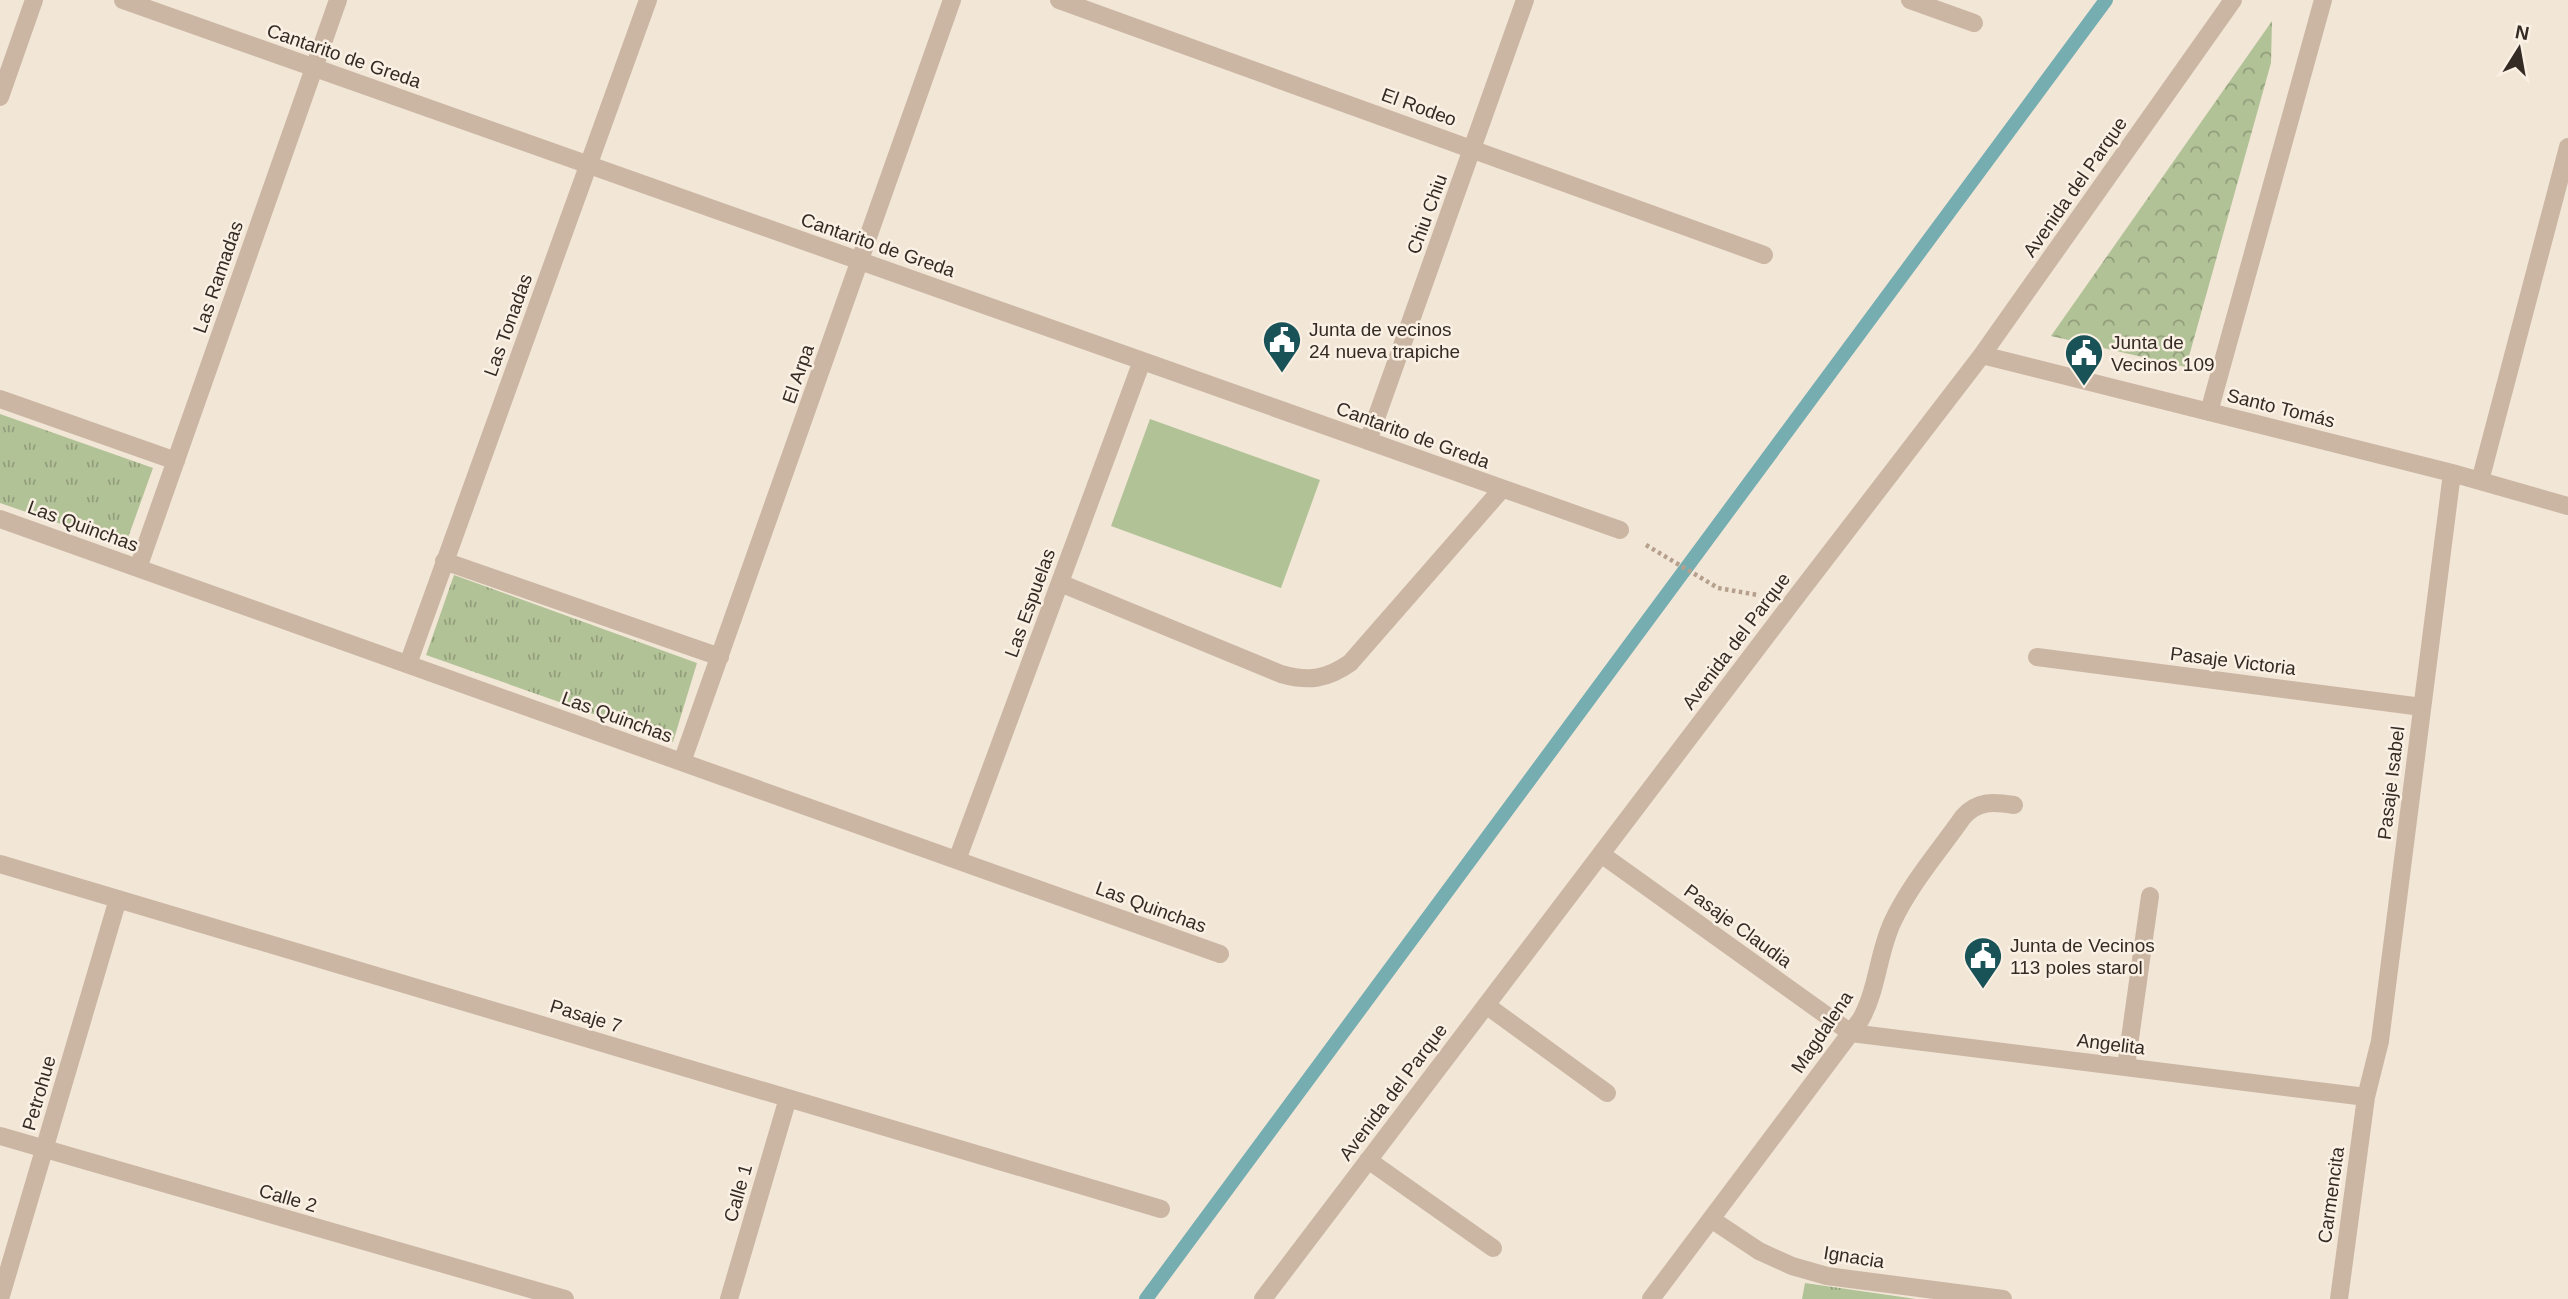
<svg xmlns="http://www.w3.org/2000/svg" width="2568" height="1299" font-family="Helvetica,sans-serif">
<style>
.grass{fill:url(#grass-tufts)}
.park{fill:url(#park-crowns)}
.pitch{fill:#b2c297}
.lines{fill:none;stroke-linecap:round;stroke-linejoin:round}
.stream{stroke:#75adb1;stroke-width:14}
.path{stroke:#b6a08d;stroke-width:4.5;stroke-dasharray:3.5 3.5;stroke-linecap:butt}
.minor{stroke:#cbb6a3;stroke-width:18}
.labels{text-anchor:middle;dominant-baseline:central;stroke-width:5;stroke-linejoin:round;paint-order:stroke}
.street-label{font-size:19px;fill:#352b25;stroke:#faf0e4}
.poi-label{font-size:19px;fill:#352b25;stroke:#faf0e4;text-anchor:start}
</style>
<defs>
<pattern id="grass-tufts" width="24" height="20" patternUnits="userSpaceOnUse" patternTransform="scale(1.75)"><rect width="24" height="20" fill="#b2c297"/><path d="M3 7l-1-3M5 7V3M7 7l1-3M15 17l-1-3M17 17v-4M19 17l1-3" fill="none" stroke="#929e7b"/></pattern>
<pattern id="park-crowns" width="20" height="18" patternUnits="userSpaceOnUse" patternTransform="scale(1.75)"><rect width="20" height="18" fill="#b2c297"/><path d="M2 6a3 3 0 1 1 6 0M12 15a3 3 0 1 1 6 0" fill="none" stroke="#929e7b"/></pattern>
</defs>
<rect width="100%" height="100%" fill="#f2e6d7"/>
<path class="grass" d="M 0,414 L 153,468 L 125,546 L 0,503 Z
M 454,575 L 697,663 L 673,742 L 426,655 Z
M 1805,1283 L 1916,1299 L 1802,1299 Z"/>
<path class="park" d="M 2272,21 L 2271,63 L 2186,367 L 2051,336 Z"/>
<path class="pitch" d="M 1150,419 L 1320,480 L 1281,588 L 1111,526 Z"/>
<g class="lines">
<path class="stream" d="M 1146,1299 L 2106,0"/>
<path class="path" d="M 1646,545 L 1718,588 L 1758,595"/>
<path class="minor" d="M 123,0 L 1620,530
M 1059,0 L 1764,255
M 1910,0 L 1974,23
M 0,97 L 34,0
M 1982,355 L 2452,473 L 2568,506
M 0,399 L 176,461
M 2209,412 L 2323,0
M 1368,441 L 1525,0
M 2480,481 L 2568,147
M 0,519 L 1220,954
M 444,561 L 720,657
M 138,568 L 338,0
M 1060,583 L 1281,674 C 1309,682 1327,679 1350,663 L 1502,489
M 2037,657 L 2422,707
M 408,664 L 648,0
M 682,762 L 952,0
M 1601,854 L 1851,1033 L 2366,1097
M 957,860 L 1142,361
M 0,864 L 1161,1209
M 1486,1005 L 1607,1093
M 2126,1067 L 2150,896
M 0,1136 L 565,1299
M 1368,1160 L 1493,1248
M 1711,1219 L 1759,1251 L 1792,1266 L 1827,1276 L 2003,1299
M 0,1299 L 118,899
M 729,1299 L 788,1098
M 1263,1299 L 1793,601 L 1982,355 L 2233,0
M 1651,1299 L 1861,1019 C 1878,988 1878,952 1893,921 C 1911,883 1940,850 1963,817 C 1978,800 1994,802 2014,805
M 2339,1299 L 2366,1097 L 2380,1041 L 2452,473"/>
</g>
<defs>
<g id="civic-pin" transform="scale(2.0125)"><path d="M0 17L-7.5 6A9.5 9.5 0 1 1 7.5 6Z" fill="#195358" stroke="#faf0e4"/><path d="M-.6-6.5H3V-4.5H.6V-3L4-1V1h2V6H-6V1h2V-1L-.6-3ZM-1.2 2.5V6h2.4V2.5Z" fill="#fff"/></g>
</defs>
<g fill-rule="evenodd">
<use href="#civic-pin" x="1282" y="340"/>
<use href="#civic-pin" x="2084" y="353"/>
<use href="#civic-pin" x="1983" y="956"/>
</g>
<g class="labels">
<g class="street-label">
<text transform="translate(344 56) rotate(19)">Cantarito de Greda</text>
<text transform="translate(1419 107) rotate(20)">El Rodeo</text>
<text transform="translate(2075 187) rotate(-55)">Avenida del Parque</text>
<text transform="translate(1427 214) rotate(-70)">Chiu Chiu</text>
<text transform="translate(878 245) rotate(19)">Cantarito de Greda</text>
<text transform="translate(218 277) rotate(-71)">Las Ramadas</text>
<text transform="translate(508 325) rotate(-70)">Las Tonadas</text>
<text transform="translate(798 374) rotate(-71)">El Arpa</text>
<text transform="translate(2281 408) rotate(14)">Santo Tomás</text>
<text transform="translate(1413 435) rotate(20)">Cantarito de Greda</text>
<text transform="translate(83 526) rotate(20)">Las Quinchas</text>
<text transform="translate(1030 603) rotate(-70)">Las Espuelas</text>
<text transform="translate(1736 641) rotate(-53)">Avenida del Parque</text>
<text transform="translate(2233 661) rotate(7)">Pasaje Victoria</text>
<text transform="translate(617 717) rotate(20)">Las Quinchas</text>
<text transform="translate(2391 783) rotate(-83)">Pasaje Isabel</text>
<text transform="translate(1151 907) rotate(20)">Las Quinchas</text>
<text transform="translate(1738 926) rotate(36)">Pasaje Claudia</text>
<text transform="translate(586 1016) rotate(17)">Pasaje 7</text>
<text transform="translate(1822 1032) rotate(-56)">Magdalena</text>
<text transform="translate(2111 1044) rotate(7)">Angelita</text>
<text transform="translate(1393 1092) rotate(-53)">Avenida del Parque</text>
<text transform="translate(39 1093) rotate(-74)">Petrohue</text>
<text transform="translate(738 1193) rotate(-74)">Calle 1</text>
<text transform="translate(2331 1195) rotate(-82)">Carmencita</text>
<text transform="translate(288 1198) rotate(16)">Calle 2</text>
<text transform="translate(1854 1257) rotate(9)">Ignacia</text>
</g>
<g class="poi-label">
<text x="1309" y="329">Junta de vecinos<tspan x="1309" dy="22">24 nueva trapiche</tspan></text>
<text x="2111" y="342">Junta de<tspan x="2111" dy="22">Vecinos 109</tspan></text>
<text x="2010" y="945">Junta de Vecinos<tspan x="2010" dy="22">113 poles starol</tspan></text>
</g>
</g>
<g transform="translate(2519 49) rotate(11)" stroke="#faf0e4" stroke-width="5" paint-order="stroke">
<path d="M0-5L12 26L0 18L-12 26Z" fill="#352b25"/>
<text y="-10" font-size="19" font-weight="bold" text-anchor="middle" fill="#352b25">N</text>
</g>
</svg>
